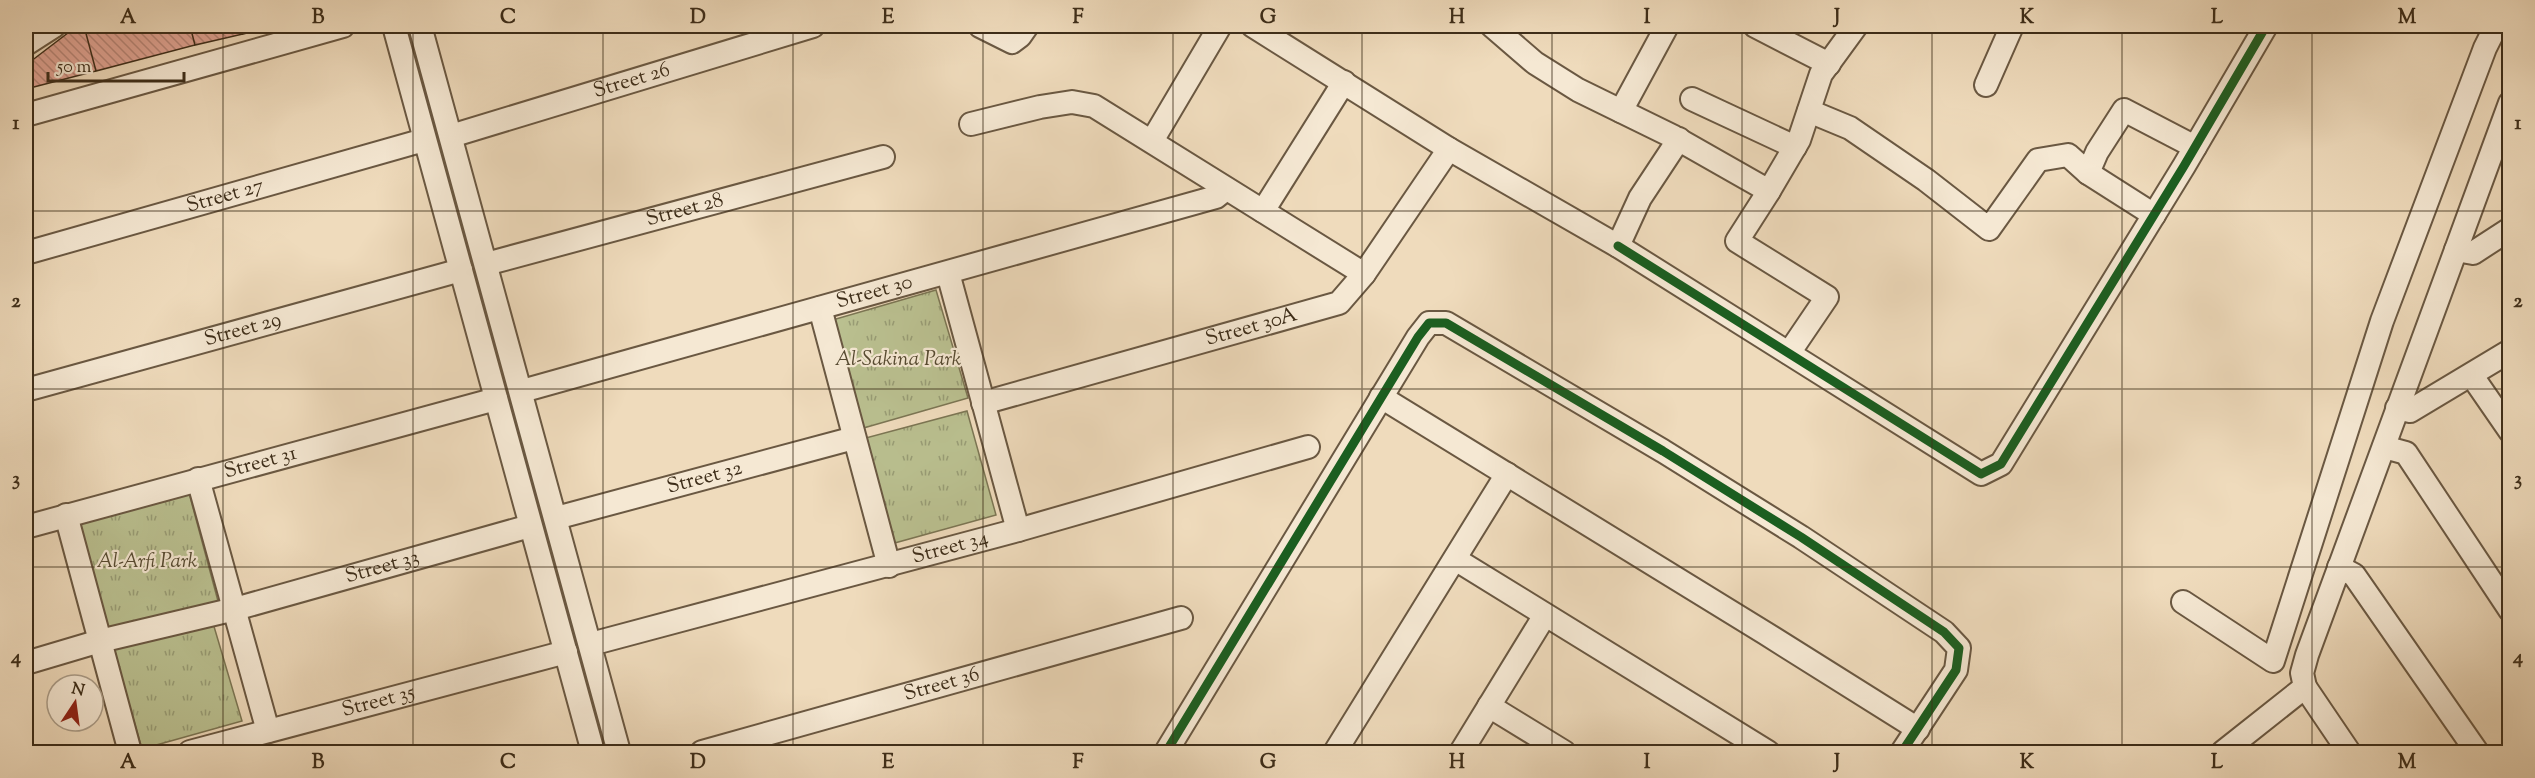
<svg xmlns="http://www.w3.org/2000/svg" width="2535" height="778" font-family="'Sorts Mill Goudy',serif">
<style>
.park{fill:url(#park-tufts);stroke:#7c7654;stroke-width:1.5}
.building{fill:url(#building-back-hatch);stroke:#3d2d19;stroke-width:1.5}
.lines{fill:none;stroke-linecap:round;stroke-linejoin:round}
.minor-casing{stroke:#6a5842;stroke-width:26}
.minor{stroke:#f5e8d3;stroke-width:22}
.cycleway-casing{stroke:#f5e8d3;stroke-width:13}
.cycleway{stroke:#1b5e20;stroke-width:9}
.grid{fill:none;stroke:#3d2d19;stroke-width:1.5;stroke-opacity:0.55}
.labels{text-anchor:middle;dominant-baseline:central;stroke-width:4.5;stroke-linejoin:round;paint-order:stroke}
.street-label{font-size:21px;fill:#3d2d19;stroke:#f5e8d3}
.park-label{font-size:21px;font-style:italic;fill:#564a31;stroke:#f5e8d3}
.neatline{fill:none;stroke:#3d2d19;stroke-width:2}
.grid-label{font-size:20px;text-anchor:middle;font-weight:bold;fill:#3d2d19}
</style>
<defs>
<pattern id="park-tufts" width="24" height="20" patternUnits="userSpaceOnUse" patternTransform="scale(1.5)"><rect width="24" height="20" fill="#bac090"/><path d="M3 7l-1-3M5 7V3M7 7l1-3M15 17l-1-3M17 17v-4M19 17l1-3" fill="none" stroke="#989c75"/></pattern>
<pattern id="building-back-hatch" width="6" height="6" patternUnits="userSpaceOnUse" patternTransform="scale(1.5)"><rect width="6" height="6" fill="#e1a494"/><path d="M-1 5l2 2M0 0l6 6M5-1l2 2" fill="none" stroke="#b88678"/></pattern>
</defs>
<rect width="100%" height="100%" fill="#efdbbc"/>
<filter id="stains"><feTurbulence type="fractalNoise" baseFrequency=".00333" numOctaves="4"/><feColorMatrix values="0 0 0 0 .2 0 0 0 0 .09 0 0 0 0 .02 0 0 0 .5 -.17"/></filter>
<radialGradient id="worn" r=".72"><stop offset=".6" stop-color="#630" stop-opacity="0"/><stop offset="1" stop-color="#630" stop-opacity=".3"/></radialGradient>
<path class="park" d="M 936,290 L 968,398 L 860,429 L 829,321 Z
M 967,411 L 996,515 L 891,544 L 862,439 Z
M 189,493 L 218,601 L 108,630 L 78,523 Z
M 210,613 L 242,721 L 142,749 L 111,641 Z"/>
<path class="building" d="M 77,26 L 84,26 L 96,71 L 26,89 L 26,65 Z
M 84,26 L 190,26 L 195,45 L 96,71 Z
M 190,26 L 241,26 L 243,34 L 195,45 Z
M 241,26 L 272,26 L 243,34 Z"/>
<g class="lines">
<g class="minor-casing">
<g id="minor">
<path d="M 394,26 L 593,752"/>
<path d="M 420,26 L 619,752"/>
<path d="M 980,26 L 1012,42 L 1020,36 L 1027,26"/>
<path d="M 1253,26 L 1449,149 L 1618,246 L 1640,198 L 1679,139"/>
<path d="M 1492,26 L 1535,63 L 1578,90 L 1674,137 L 1769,191 L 1799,140 L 1821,74 L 1856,26"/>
<path d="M 1755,26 L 1829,64"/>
<path d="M 26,44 L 54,26"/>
<path d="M 1986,85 L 2012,26"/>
<path d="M 1692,99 L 1795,147"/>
<path d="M 1621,111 L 1667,26"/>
<path d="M 1809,111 L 1850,128 L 1926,180 L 1989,229 L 2038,160 L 2068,155 L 2088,173 L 2097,152 L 2124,110 L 2195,147"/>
<path d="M 26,115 L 343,26"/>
<path d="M 971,124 L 1040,107 L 1072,102 L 1094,106 L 1364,274"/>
<path id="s1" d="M 451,136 L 813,26"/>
<path d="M 1152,141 L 1220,26"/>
<path d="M 2088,173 L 2154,215"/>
<path d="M 1769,191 L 1737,241 L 1827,297 L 1789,353"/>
<path d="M 1263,211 L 1344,82"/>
<path d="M 1618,246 L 1981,474 L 2001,464 L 2184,166 L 2266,26"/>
<path d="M 2456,250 L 2473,253 L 2510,229"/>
<path id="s2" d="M 26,253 L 424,140"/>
<path id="s3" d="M 486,264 L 883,157"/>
<path d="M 948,273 L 1018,530"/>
<path d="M 820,308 L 889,566"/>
<path d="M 2472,376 L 2510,431"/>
<path id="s4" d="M 26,390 L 461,270"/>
<path id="s5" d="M 522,391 L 1216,197 L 1226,189"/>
<path d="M 1381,397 L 1765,633 L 1918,729"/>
<path id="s6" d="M 983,403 L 1339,303 L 1364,274 L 1449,149"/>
<path d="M 2397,408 L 2410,411 L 2510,351"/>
<path d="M 2384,447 L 2406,453 L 2510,610"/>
<path d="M 198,479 L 268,731"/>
<path d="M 66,515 L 130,752"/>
<path id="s7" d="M 556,518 L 854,438"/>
<path id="s8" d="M 26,527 L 496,399"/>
<path d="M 1455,559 L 1768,752"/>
<path d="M 2339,567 L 2354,575 L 2477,752"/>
<path d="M 2183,602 L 2273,661 L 2382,321 L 2485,48 L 2496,26"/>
<path id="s9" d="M 591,644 L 1018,530 L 1308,447"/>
<path id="s10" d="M 26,663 L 100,641 L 235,609 L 530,526"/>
<path d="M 2305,687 L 2349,752"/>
<path d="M 1489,706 L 1564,752"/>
<path id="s11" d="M 190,752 L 566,652"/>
<path id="s12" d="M 702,752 L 1181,618"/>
<path d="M 1166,752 L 1418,337 L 1429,323 L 1446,323 L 1663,451 L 1801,537 L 1944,632 L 1959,648 L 1956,670 L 1902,752"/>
<path d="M 1335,752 L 1507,474"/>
<path d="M 1461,752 L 1545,615"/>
<path d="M 2223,752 L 2305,687 L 2302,673 L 2307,655 L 2510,103"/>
</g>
</g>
<use href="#minor" class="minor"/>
<g class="cycleway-casing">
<path id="cycleway" d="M 1618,246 L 1981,474 L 2001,464 L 2184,166 L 2266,26
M 1166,752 L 1418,337 L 1429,323 L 1446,323 L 1663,451 L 1801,537 L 1944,632 L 1959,648 L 1956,670 L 1902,752"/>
</g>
<use href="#cycleway" class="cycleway"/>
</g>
<path class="grid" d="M 223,26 L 223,752M 413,26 L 413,752M 603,26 L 603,752M 793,26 L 793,752M 983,26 L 983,752M 1173,26 L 1173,752M 1362,26 L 1362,752M 1552,26 L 1552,752M 1742,26 L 1742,752M 1932,26 L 1932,752M 2122,26 L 2122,752M 2312,26 L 2312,752M 26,211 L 2510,211M 26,389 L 2510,389M 26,567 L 2510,567"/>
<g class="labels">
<g class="street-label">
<text stroke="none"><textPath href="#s1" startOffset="189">Street 26</textPath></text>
<text stroke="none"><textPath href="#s2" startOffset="207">Street 27</textPath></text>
<text stroke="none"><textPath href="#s3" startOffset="206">Street 28</textPath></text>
<text stroke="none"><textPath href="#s5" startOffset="366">Street 30</textPath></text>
<text stroke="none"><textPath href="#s6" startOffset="279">Street 30A</textPath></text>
<text stroke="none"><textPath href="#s4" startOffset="225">Street 29</textPath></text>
<text stroke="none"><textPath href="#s8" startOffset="243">Street 31</textPath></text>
<text stroke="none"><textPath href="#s7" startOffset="154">Street 32</textPath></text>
<text stroke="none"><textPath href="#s9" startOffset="372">Street 34</textPath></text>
<text stroke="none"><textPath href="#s10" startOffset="369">Street 33</textPath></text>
<text stroke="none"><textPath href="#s12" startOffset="249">Street 36</textPath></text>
<text stroke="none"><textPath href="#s11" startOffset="195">Street 35</textPath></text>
</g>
<g class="park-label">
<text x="898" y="360">Al-Sakina Park</text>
<text x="147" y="562">Al-Arfi Park</text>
</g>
</g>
<rect width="2535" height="778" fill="none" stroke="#efdbbc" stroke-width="66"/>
<g transform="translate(75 703) rotate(13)"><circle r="28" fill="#f5e8d3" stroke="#ab9d89" stroke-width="1.5"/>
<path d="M0-4.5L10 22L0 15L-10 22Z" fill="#8f2418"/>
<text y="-9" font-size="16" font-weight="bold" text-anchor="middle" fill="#3d2d19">N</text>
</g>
<path d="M48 72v9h136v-9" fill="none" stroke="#3d2d19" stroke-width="3"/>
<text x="57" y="72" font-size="18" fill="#3d2d19" stroke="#f5e8d3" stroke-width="4.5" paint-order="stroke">50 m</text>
<rect x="33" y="33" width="2469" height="712" class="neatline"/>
<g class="grid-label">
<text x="128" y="23">A</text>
<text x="318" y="23">B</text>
<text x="508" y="23">C</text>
<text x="698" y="23">D</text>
<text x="888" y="23">E</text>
<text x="1078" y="23">F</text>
<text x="1268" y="23">G</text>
<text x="1457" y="23">H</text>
<text x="1647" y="23">I</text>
<text x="1837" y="23">J</text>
<text x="2027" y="23">K</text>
<text x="2217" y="23">L</text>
<text x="2407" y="23">M</text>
<text x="16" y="129">1</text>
<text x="2518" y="129">1</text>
<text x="16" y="307">2</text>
<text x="2518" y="307">2</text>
<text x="16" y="485">3</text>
<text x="2518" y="485">3</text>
<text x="16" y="663">4</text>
<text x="2518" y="663">4</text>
<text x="128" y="768">A</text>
<text x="318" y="768">B</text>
<text x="508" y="768">C</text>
<text x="698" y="768">D</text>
<text x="888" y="768">E</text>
<text x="1078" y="768">F</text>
<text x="1268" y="768">G</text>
<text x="1457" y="768">H</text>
<text x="1647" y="768">I</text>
<text x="1837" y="768">J</text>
<text x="2027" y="768">K</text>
<text x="2217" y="768">L</text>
<text x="2407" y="768">M</text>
</g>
<rect width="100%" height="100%" filter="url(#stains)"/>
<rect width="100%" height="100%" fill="url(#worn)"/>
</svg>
